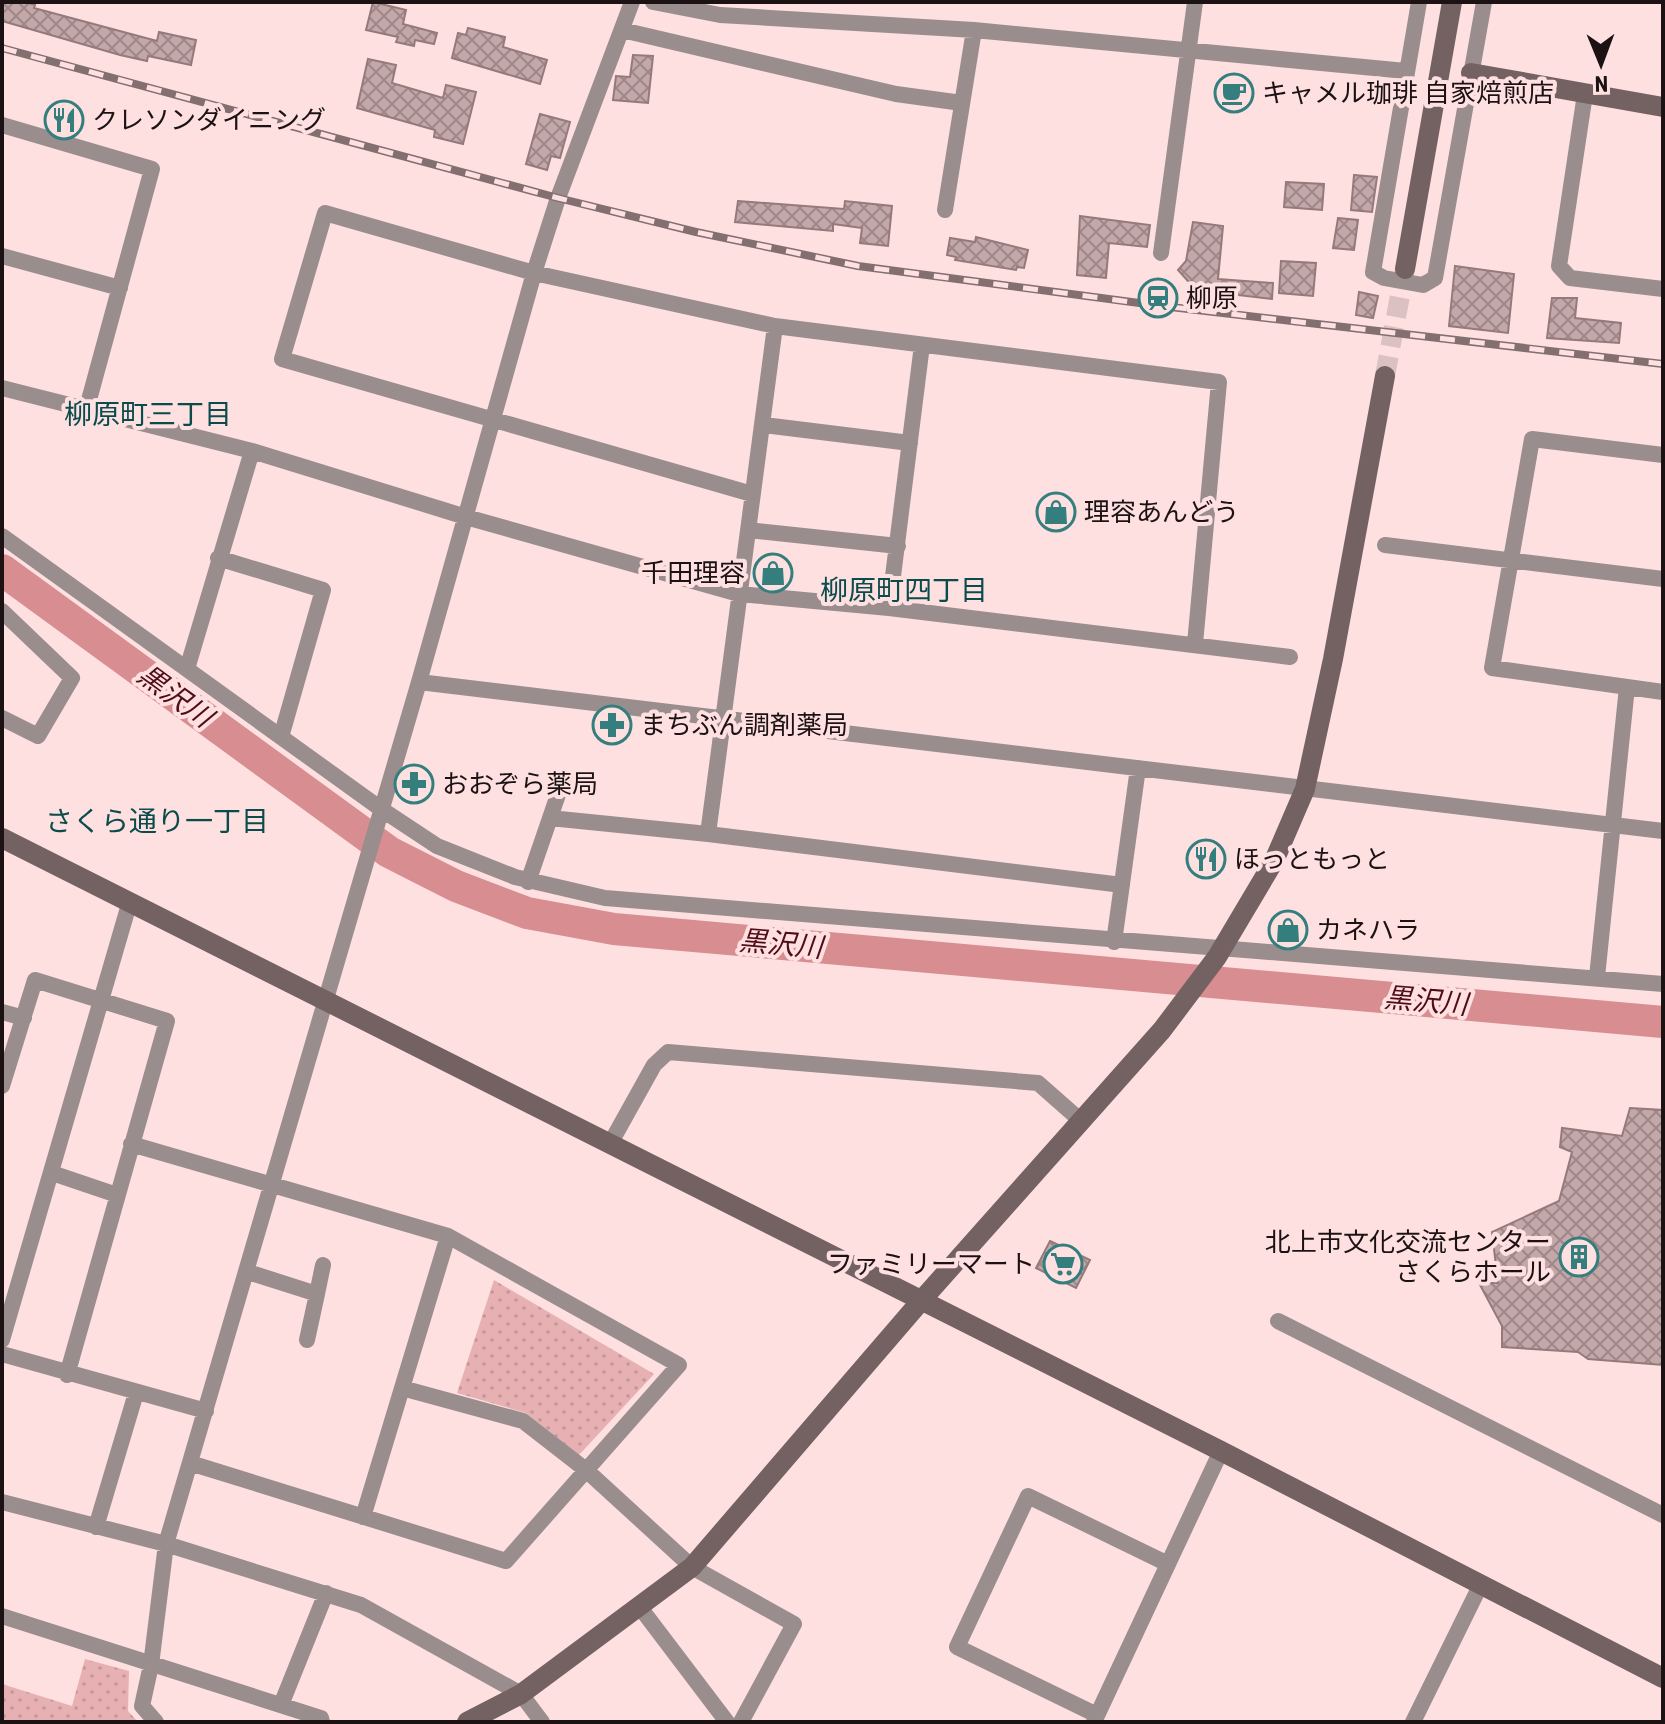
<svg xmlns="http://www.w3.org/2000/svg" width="1665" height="1724" font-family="'Roboto Condensed','Noto Sans JP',sans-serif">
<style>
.grass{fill:url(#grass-dots)}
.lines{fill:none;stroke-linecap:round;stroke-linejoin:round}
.river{stroke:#d88d91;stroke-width:32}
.building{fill:url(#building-cross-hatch);stroke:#957a7b;stroke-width:2}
.secondary-tunnel{stroke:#dcc1c2;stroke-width:20;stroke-dasharray:20 10;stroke-linecap:butt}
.street{stroke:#9a8d8e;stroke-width:16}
.secondary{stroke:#746263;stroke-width:20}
.rail-casing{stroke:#836f70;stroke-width:8}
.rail{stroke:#fee0e1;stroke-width:5;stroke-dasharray:15;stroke-linecap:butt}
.labels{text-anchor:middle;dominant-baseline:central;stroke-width:8;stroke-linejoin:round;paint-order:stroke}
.poi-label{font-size:26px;fill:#1c1213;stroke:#fee0e1;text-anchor:start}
.neighbourhood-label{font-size:28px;fill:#0a4b4b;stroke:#fee0e1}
.water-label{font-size:28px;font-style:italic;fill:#4f0c19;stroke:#fee0e1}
</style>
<defs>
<pattern id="grass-dots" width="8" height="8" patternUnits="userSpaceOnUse" patternTransform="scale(2)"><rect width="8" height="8" fill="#e7b0b2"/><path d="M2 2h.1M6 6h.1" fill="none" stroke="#c69698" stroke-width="1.8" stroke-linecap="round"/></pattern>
<pattern id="building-cross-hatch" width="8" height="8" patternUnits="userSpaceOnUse" patternTransform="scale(2)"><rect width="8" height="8" fill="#c4a8a9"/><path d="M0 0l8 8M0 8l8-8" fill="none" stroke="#9e8788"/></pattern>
</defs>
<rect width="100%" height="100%" fill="#fee0e1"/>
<path class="grass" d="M 494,1280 L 654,1374 L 579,1455 L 526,1413 L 457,1393 Z
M 85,1659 L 129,1671 L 128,1711 L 138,1722 L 2,1722 L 2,1684 L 72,1706 Z"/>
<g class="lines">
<path class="river" d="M 2,570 L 389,852 L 456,886 L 527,913 L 614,929 L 1663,1022"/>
</g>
<path class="building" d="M 2,2 L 25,2 L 35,5 L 34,8 L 157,41 L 159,32 L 196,40 L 191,65 L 148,56 L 147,61 L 120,55 L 2,21 Z
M 373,2 L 406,10 L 403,24 L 437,33 L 434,44 L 415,40 L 414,46 L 396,42 L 398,37 L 366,30 Z
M 468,28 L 505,37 L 503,47 L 547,60 L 540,84 L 452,58 L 458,33 L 466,35 Z
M 633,55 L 653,56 L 648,103 L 613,100 L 616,76 L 630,77 Z
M 368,59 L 396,65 L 392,83 L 443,98 L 446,85 L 476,92 L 463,144 L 434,137 L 435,130 L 357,108 Z
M 540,114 L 570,122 L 560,158 L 551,156 L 547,170 L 526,164 Z
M 1354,175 L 1377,177 L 1372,212 L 1351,210 Z
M 1286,182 L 1324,184 L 1322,210 L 1284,207 Z
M 738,201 L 844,209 L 845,201 L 892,206 L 888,246 L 860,243 L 862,228 L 833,224 L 833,231 L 735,222 Z
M 1080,216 L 1150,225 L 1147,247 L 1109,243 L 1106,278 L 1077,275 Z
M 1338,218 L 1358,220 L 1354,250 L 1333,248 Z
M 1193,222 L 1223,226 L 1218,279 L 1273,283 L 1272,299 L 1196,290 L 1178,270 L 1186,261 Z
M 976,237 L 1028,250 L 1024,268 L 1017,267 L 1016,270 L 955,260 L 956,257 L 947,255 L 950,238 L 975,242 Z
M 1281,261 L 1316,263 L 1313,296 L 1279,293 Z
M 1455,266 L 1514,274 L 1508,333 L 1449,326 Z
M 1359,292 L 1378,296 L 1373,318 L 1356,315 Z
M 1552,298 L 1577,298 L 1575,318 L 1621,323 L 1619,343 L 1547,338 Z
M 1630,1108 L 1663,1110 L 1663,1365 L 1588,1359 L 1578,1352 L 1502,1347 L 1502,1326 L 1479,1283 L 1498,1283 L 1492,1232 L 1559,1201 L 1572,1152 L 1560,1147 L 1562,1128 L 1622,1136 Z
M 1050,1241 L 1090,1260 L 1076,1288 L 1036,1268 Z"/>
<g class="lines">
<path class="secondary-tunnel" d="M 1385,376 L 1405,269"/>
<path class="street" d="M 653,2 L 720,15 L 974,30 L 1406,71
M 1419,2 L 1373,272 L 1384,278 L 1423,285 L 1435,278 L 1484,2
M 622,30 L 896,94 L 962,103
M 1585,94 L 1559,266 L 1570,278 L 1663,289
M 2,125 L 152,169 L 86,411
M 945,210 L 974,30
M 1161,253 L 1195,2
M 2,256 L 120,288
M 2,388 L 252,451 L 466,517 L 739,594 L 889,608 L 1290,657
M 764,425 L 910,443
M 1663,455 L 1532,439 L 1492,668 L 1663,692
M 752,494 L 282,359 L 325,213 L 534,273 L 775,326 L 1219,382 L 1195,644
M 748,530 L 898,546
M 2,536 L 381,809 L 437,846 L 515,877 L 605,898 L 1663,984
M 1385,545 L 1663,579
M 218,558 L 323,590 L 281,737
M 889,608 L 922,345
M 2,611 L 72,678 L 38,736 L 2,718
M 187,669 L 252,451
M 419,682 L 1663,831
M 550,818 L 708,834 L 1122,885
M 708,834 L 775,326
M 528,882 L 561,786
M 1114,942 L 1138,768
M 1597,977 L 1627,687
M 2,1012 L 24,1018
M 2,1086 L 35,980 L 167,1021 L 67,1375
M 131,1144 L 448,1236 L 679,1365 L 506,1561 L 190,1463
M 610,1144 L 654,1065 L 668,1052 L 1038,1083 L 1080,1120
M 52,1173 L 117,1195
M 248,1272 L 317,1294 L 307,1340
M 317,1294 L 323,1265
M 1278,1321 L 1663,1515
M 2,1340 L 130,901
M 2,1354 L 206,1411
M 402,1388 L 523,1421 L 586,1470 L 692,1567 L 794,1624 L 741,1722
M 2,1502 L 166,1544 L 361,1605 L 521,1694 L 542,1722
M 363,1517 L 448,1236
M 96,1527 L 136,1393
M 639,1606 L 727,1722
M 2,1616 L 321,1718 L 322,1722
M 281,1705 L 326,1593
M 1097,1715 L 957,1647 L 1028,1496 L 1168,1564
M 156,1722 L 142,1706 L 151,1665 L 166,1544 L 419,682 L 534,273 L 558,198 L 632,2
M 1094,1722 L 1221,1451
M 1413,1722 L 1481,1584"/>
<path class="secondary" d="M 1471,73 L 1663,107
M 1405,269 L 1452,2
M 2,838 L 1221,1451 L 1663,1678
M 467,1722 L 521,1694 L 692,1567 L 920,1302 L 1162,1030 L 1217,957 L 1274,861 L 1305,789 L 1333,659 L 1385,376"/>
<g class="rail-casing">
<path id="rail" d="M 2,48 L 558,198 L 696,232 L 858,266 L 1162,306 L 1663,364"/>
</g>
<use href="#rail" class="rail"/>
</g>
<defs>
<g id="cafe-ring" transform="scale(2)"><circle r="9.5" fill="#fee0e1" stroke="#357e7e" stroke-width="1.5"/><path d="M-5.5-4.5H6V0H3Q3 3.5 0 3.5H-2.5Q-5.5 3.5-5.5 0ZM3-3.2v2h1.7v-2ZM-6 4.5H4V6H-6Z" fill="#357e7e"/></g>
<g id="restaurant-ring" transform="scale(2)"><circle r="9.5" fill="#fee0e1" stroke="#357e7e" stroke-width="1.5"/><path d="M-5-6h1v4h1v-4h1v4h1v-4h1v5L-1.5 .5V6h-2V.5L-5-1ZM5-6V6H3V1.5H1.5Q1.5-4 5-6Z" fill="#357e7e"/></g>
<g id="station-ring" transform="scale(2)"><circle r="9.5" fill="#fee0e1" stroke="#357e7e" stroke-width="1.5"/><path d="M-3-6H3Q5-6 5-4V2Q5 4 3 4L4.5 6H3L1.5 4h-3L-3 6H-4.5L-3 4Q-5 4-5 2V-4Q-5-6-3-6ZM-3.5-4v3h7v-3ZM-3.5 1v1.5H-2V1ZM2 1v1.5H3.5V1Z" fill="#357e7e"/></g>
<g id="shop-ring" transform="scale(2)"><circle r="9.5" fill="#fee0e1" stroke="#357e7e" stroke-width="1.5"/><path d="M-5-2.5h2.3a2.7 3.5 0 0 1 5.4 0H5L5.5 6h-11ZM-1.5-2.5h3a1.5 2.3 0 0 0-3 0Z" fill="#357e7e"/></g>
<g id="pharmacy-ring" transform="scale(2)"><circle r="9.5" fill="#fee0e1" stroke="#357e7e" stroke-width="1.5"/><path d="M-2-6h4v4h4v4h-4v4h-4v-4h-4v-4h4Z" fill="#357e7e"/></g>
<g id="building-ring" transform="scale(2)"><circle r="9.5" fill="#fee0e1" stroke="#357e7e" stroke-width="1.5"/><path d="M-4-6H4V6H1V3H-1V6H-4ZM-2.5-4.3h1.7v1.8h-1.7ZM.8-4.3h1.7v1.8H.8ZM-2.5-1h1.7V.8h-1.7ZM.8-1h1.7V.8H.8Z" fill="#357e7e"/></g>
<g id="supermarket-ring" transform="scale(2)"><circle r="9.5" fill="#fee0e1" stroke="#357e7e" stroke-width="1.5"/><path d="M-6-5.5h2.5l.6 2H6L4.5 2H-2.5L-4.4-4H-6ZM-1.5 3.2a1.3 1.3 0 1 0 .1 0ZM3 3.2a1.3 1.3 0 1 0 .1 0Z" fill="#357e7e"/></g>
</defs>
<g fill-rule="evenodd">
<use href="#cafe-ring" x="1234" y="93"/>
<use href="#restaurant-ring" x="64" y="120"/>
<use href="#station-ring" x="1158" y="298"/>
<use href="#shop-ring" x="1056" y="512"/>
<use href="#shop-ring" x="773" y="573"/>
<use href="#pharmacy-ring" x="612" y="725"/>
<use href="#pharmacy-ring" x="414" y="784"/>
<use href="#restaurant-ring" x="1206" y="859"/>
<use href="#shop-ring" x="1288" y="930"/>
<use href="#building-ring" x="1579" y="1257"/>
<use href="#supermarket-ring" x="1063" y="1264"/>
</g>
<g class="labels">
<g class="poi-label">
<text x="1262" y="93">キャメル珈琲 自家焙煎店</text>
<text x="92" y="120">クレソンダイニング</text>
<text x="1186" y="298">柳原</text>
<text x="1084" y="512">理容あんどう</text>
<text x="745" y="573" text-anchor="end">千田理容</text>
<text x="640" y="725">まちぶん調剤薬局</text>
<text x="442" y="784">おおぞら薬局</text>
<text x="1234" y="859">ほっともっと</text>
<text x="1316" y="930">カネハラ</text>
<text x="1551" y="1242" text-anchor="end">北上市文化交流センター<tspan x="1551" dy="30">さくらホール</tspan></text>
<text x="1035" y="1264" text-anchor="end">ファミリーマート</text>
</g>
<g class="neighbourhood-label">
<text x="148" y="414">柳原町三丁目</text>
<text x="904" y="590">柳原町四丁目</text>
<text x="157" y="821">さくら通り一丁目</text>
</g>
<g class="water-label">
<text transform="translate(175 696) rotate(36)">黒沢川</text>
<text transform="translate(781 944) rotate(5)">黒沢川</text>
<text transform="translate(1426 1001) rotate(5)">黒沢川</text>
</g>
</g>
<rect width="1665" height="1724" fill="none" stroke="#1c1213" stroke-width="8"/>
<g transform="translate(1601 64) rotate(179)" stroke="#fee0e1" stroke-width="6" paint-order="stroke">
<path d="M0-6L14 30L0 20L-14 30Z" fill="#1c1213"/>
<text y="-12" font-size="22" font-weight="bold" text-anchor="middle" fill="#1c1213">N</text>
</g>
</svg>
